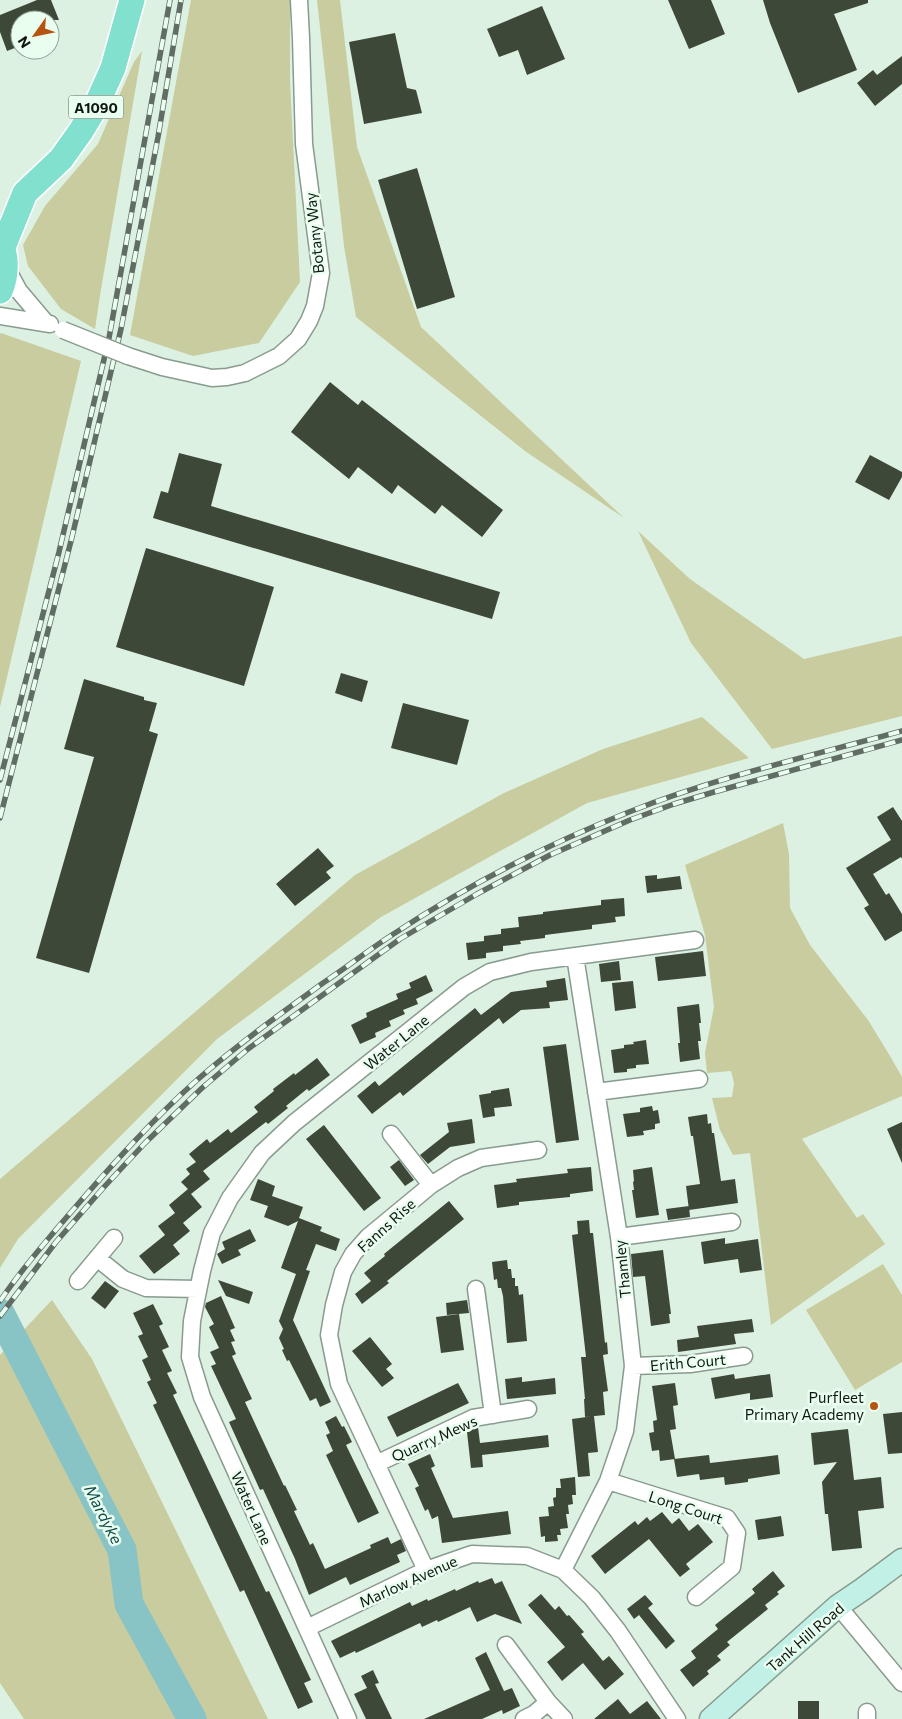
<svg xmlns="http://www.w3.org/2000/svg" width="902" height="1719" font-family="Commissioner,sans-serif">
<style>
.green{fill:#c8cc9f}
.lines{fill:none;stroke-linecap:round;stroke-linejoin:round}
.river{stroke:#88c4c6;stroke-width:29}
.building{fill:#3e4838}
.street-casing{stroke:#889b8e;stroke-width:19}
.secondary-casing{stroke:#889b8e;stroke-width:25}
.primary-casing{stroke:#fff;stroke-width:28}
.street{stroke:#fff;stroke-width:16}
.secondary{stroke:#c1f0e7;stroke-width:22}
.primary{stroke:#82e0cf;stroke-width:25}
.rail-casing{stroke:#616d64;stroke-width:5.5}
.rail{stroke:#e9feef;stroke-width:4;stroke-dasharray:11;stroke-linecap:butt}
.street-bridge-casing{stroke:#889b8e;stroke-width:19;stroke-linecap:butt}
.street-bridge{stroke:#fff;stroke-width:16}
.poi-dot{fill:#b55412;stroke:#e9feef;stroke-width:2}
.labels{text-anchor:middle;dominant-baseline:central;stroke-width:5;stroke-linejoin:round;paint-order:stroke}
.shield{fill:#e9feef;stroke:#515c54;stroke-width:1}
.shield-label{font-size:14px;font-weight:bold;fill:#101712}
.street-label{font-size:15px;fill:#101712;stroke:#e9feef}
.poi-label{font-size:15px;fill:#101712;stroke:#e9feef;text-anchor:end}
.water-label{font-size:16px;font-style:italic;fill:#114849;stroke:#e9feef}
</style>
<rect width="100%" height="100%" fill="#dcf1e2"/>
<path class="green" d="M 191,0 L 290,0 L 290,81 L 300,282 L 259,343 L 193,356 L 130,335 Z
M 317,0 L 340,0 L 357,147 L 421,327 L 624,518 L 525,451 L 356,317 L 344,246 Z
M 142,51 L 101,289 L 95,329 L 61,309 L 28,266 L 23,245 L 45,206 L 98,144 L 134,62 Z
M 1,333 L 81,361 L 0,707 L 0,334 Z
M 638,531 L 690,579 L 804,659 L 902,636 L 902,716 L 772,749 L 691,643 Z
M 702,717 L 749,758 L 587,803 L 381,917 L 217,1039 L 18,1239 L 0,1268 L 0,1179 L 355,875 L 504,793 L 603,749 Z
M 783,823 L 789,854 L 790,908 L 810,945 L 868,1020 L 890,1056 L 902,1077 L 902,1096 L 802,1139 L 857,1218 L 863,1214 L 885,1244 L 771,1325 L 750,1153 L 733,1155 L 720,1130 L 712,1098 L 732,1097 L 734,1083 L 731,1071 L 707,1073 L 705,1053 L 714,1007 L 705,935 L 685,865 Z
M 883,1264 L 902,1295 L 902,1362 L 855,1390 L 806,1310 Z
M 52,1300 L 92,1359 L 268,1719 L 24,1719 L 0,1683 L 0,1355 Z"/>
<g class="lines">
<path class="river" d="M 0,1313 L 122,1550 L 129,1604 L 192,1719"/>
</g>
<path class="building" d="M 37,0 L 51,0 L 59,20 L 20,20 L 20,46 L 7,51 L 0,32 L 0,15 Z
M 668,0 L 711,0 L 725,34 L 689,49 Z
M 763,0 L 868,0 L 868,3 L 834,14 L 857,70 L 798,93 L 770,23 Z
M 542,6 L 565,59 L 527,75 L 518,50 L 499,57 L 487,29 Z
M 395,33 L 407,88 L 416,90 L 422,113 L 364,124 L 349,42 Z
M 902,56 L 902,84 L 875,106 L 857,83 L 873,70 L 877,75 Z
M 417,168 L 455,297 L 417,309 L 378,180 Z
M 330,382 L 358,405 L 362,400 L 503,510 L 482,537 L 442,505 L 435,514 L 398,485 L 392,494 L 358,467 L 349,479 L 291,432 Z
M 179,453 L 222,464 L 211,506 L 500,592 L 492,619 L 153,518 L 161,491 L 168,493 Z
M 870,455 L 902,472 L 902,477 L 889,500 L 855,482 Z
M 146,548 L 274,587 L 244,686 L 116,647 Z
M 341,673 L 368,681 L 362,702 L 335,693 Z
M 84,679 L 144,697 L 144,700 L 157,703 L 149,731 L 158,734 L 89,973 L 36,958 L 94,757 L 64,749 Z
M 403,703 L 469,720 L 457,765 L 391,748 Z
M 893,807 L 902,821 L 902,859 L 901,857 L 873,874 L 886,895 L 889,893 L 902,914 L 902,931 L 885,941 L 864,908 L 869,905 L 846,868 L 891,840 L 877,817 Z
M 318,848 L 334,866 L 326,872 L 331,878 L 295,906 L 276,884 Z
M 657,875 L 657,879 L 680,876 L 682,889 L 647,893 L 645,876 Z
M 624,898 L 625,916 L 615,917 L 616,922 L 592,925 L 592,929 L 545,935 L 545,938 L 520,941 L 521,944 L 503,946 L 503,951 L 486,953 L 486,958 L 468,960 L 466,943 L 484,941 L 484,936 L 501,934 L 501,929 L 519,927 L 518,917 L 543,914 L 543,912 L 601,905 L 601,900 Z
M 703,951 L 706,976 L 658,981 L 655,957 Z
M 619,961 L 621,980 L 601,982 L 599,964 Z
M 426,975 L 433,991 L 416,999 L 418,1004 L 403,1010 L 405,1014 L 389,1021 L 391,1026 L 375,1033 L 376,1037 L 360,1044 L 351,1025 L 367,1017 L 366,1013 L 398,999 L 396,994 L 411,988 L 409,983 Z
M 565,978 L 568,1000 L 549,1002 L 550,1008 L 521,1010 L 503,1024 L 499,1018 L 403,1096 L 400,1092 L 372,1114 L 357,1096 L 375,1081 L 379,1086 L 475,1008 L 481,1015 L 511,992 L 547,987 L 546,981 Z
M 633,981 L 636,1008 L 615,1011 L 612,983 Z
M 699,1004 L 701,1023 L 699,1023 L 701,1041 L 698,1041 L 700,1059 L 680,1062 L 678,1043 L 680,1043 L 677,1007 Z
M 646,1040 L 649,1064 L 636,1065 L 636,1068 L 627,1069 L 627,1072 L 614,1073 L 611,1050 L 624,1048 L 624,1045 L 634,1044 L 633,1042 Z
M 566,1044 L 579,1140 L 556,1143 L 543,1047 Z
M 317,1058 L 330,1075 L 309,1091 L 307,1089 L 286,1106 L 288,1108 L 268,1124 L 266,1122 L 203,1171 L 210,1179 L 191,1194 L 202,1207 L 183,1223 L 190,1231 L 173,1245 L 180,1254 L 154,1274 L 139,1256 L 165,1235 L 158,1226 L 175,1213 L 169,1205 L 188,1189 L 181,1182 L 190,1174 L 186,1169 L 196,1162 L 189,1154 L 207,1139 L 210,1143 L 228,1129 L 231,1133 L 258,1112 L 254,1107 L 274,1091 L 273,1089 L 294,1073 L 295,1075 Z
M 509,1088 L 512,1106 L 494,1108 L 495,1116 L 483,1118 L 479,1095 L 491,1093 L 491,1091 Z
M 652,1106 L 653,1111 L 658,1110 L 660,1123 L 655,1124 L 655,1129 L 643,1131 L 644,1135 L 627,1137 L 623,1114 L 640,1112 L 640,1108 Z
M 707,1114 L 708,1124 L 711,1123 L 712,1133 L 714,1133 L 721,1181 L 735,1179 L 738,1203 L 689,1210 L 686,1186 L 700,1184 L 693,1136 L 691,1136 L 688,1117 Z
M 472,1119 L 475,1143 L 450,1147 L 428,1164 L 420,1155 L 449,1132 L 447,1123 Z
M 902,1122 L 902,1163 L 887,1129 Z
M 324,1125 L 381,1198 L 364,1211 L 306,1139 Z
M 399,1160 L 414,1180 L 405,1186 L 390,1167 Z
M 591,1167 L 593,1191 L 570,1194 L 570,1197 L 519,1202 L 519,1205 L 497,1208 L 494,1185 L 517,1182 L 516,1179 L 568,1173 L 567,1169 Z
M 652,1167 L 659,1215 L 636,1218 L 632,1190 L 634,1190 L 633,1182 L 634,1181 L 633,1170 Z
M 258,1179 L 275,1186 L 272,1196 L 303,1207 L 299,1218 L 322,1227 L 320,1231 L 340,1239 L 336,1251 L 316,1244 L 306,1270 L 310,1271 L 293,1320 L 331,1402 L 320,1407 L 316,1398 L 310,1401 L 289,1360 L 287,1361 L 282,1350 L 284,1349 L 279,1338 L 283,1329 L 279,1321 L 296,1274 L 281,1268 L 298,1221 L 288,1226 L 264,1217 L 268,1206 L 250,1200 Z
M 449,1201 L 464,1219 L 387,1281 L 389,1283 L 362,1304 L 355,1294 L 371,1281 L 364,1273 L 385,1256 L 384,1254 Z
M 689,1206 L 690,1217 L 668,1220 L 666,1209 Z
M 589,1220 L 590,1233 L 593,1233 L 605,1343 L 607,1342 L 608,1354 L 603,1355 L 608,1391 L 603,1392 L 605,1415 L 585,1417 L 584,1399 L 585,1399 L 581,1357 L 586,1357 L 572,1235 L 578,1234 L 577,1221 Z
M 250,1229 L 256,1241 L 238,1250 L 241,1255 L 222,1264 L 217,1254 L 225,1249 L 222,1242 Z
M 725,1238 L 725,1244 L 758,1239 L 762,1270 L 740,1273 L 738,1259 L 704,1264 L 701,1242 Z
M 663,1250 L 671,1314 L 669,1314 L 670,1323 L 651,1326 L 645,1276 L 633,1277 L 631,1254 Z
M 507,1260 L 508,1269 L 511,1269 L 512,1278 L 515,1278 L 515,1286 L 518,1286 L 519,1295 L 523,1294 L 527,1341 L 507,1343 L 503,1296 L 501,1288 L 498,1288 L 497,1279 L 494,1280 L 492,1262 Z
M 218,1280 L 253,1292 L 249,1304 L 226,1296 Z
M 105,1281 L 119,1291 L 105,1309 L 91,1298 Z
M 221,1296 L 235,1328 L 230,1330 L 235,1341 L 231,1342 L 236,1354 L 232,1356 L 252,1399 L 245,1402 L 284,1486 L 285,1485 L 297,1510 L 294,1511 L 310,1545 L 313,1543 L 325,1569 L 371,1548 L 370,1545 L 388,1537 L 391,1544 L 401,1539 L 406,1551 L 397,1555 L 400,1562 L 350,1585 L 346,1577 L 309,1595 L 295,1559 L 263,1489 L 260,1490 L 229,1422 L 236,1419 L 211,1366 L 216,1364 L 210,1352 L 219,1348 L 209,1327 L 214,1324 L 205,1307 L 206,1303 Z
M 467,1300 L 469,1313 L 447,1315 L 446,1303 Z
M 153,1304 L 163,1324 L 159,1326 L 169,1347 L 162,1350 L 172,1371 L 167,1373 L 177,1393 L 173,1395 L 266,1592 L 269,1591 L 311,1680 L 304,1683 L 313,1702 L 298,1709 L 244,1590 L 240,1592 L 153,1405 L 157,1403 L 147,1382 L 151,1380 L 142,1360 L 148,1357 L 138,1336 L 143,1334 L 133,1313 Z
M 459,1314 L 464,1350 L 441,1353 L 436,1317 Z
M 752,1319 L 754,1332 L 734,1334 L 736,1344 L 678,1352 L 677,1340 L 699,1337 L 697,1326 Z
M 370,1337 L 392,1364 L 386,1369 L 394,1378 L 382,1387 L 352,1351 Z
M 734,1374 L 735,1379 L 770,1374 L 773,1397 L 750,1400 L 750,1393 L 715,1399 L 711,1378 Z
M 522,1377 L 522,1382 L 555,1378 L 556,1394 L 507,1399 L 505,1379 Z
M 458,1383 L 469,1403 L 397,1437 L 387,1417 Z
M 675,1383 L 678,1405 L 673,1406 L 676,1429 L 670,1430 L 675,1459 L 660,1461 L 659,1450 L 652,1451 L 649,1433 L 654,1432 L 653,1421 L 657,1420 L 652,1386 Z
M 902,1412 L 902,1453 L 888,1454 L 883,1414 Z
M 336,1416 L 342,1427 L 344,1426 L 352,1442 L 346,1445 L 379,1513 L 358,1523 L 326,1455 L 333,1451 L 326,1435 L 330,1433 L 325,1422 Z
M 594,1416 L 598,1452 L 588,1453 L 590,1476 L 578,1477 L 572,1419 Z
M 478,1427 L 480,1443 L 548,1435 L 549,1447 L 482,1455 L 483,1467 L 471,1468 L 467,1432 Z
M 848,1429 L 854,1480 L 881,1477 L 884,1508 L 858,1511 L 862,1548 L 832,1551 L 828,1514 L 825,1514 L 822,1482 L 837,1462 L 814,1465 L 811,1433 Z
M 430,1454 L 435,1466 L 431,1468 L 453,1518 L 508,1511 L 511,1534 L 442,1543 L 438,1516 L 432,1519 L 428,1509 L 425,1511 L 415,1488 L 419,1486 L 408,1464 Z
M 709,1455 L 710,1463 L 778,1455 L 780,1474 L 748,1479 L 748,1482 L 725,1485 L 724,1477 L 700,1480 L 699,1474 L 677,1477 L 674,1459 Z
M 575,1477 L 576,1495 L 572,1495 L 573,1504 L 568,1505 L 569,1514 L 566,1514 L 568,1528 L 560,1529 L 561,1535 L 557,1535 L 558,1541 L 545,1542 L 545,1536 L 541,1537 L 539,1517 L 549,1516 L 548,1507 L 554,1506 L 553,1498 L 556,1497 L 556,1488 L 561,1488 L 560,1479 Z
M 662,1512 L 672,1524 L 679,1518 L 689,1531 L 698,1524 L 713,1542 L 686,1564 L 690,1569 L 680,1577 L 649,1539 L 605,1574 L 591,1556 L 635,1521 L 638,1525 L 647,1517 L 650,1521 Z
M 781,1516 L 784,1536 L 758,1540 L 755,1520 Z
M 773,1571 L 785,1586 L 777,1592 L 779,1594 L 765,1605 L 768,1609 L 727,1642 L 730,1645 L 717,1656 L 721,1660 L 707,1671 L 709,1674 L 693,1687 L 680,1670 L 696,1658 L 691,1651 L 718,1629 L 715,1625 L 755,1593 L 752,1589 Z
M 492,1578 L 495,1584 L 502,1581 L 522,1624 L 495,1614 L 477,1622 L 470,1607 L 438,1622 L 437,1620 L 422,1627 L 420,1623 L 356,1653 L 355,1651 L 340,1658 L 331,1641 L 410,1602 L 412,1606 L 427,1599 L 428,1601 L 455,1589 L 456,1591 L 478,1581 L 479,1583 Z
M 541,1594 L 555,1610 L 559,1606 L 567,1616 L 569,1615 L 584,1632 L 581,1634 L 603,1661 L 609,1656 L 624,1674 L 605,1690 L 583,1663 L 562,1681 L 547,1662 L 565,1647 L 528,1605 Z
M 645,1595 L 653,1604 L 648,1608 L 675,1641 L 666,1649 L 639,1615 L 634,1619 L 627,1609 Z
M 486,1652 L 504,1691 L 512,1688 L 520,1706 L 503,1714 L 502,1710 L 482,1719 L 424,1719 L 490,1690 L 475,1658 Z
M 373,1670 L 379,1683 L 375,1684 L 392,1719 L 366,1719 L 354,1694 L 367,1688 L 361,1676 Z
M 618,1699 L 630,1714 L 647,1701 L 661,1719 L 594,1719 Z
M 798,1701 L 819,1701 L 819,1719 L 798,1719 Z"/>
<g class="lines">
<g class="street-casing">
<path id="street" d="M 6,267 L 19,291 L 46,323
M 0,316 L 50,324
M 128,356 L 162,367 L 212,378 L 227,377 L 245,373 L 279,356 L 298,339 L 309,321 L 315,306 L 321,273 L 304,144 L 301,38 L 299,0
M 596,1092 L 699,1079
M 391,1134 L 431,1185
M 619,1237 L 732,1222
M 97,1258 L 123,1279 L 146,1288 L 198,1289
M 78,1281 L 114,1238
M 476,1289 L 493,1415
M 633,1366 L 690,1364 L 744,1356
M 376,1464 L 473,1418 L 528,1409
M 608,1481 L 727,1518 L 737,1533 L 732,1567 L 696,1597
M 426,1570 L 339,1384 L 329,1335 L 334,1305 L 343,1272 L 353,1254 L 368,1237 L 431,1185 L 458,1168 L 481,1158 L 538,1150
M 563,1570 L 608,1481 L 625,1431 L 633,1366 L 619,1237 L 575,956
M 838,1606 L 902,1683
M 307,1628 L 426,1570 L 472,1554 L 527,1556 L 563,1570 L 592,1598 L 618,1631 L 677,1719
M 506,1645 L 548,1702 L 564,1719
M 867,1712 L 867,1719
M 348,1719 L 202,1397 L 190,1357 L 192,1321 L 202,1271 L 212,1233 L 230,1198 L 262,1153 L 294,1123 L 464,987 L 490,972 L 531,962 L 695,940
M 524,1719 L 534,1714 L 548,1702"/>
</g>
<g class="secondary-casing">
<path id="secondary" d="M 711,1719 L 838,1606 L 863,1589 L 902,1560"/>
</g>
<g class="primary-casing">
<path id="primary" d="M 0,241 C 7,256 7,275 0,291
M 3,247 L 25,193 L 61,159 L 81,131 L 96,106 L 113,68 L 132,0"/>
</g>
<use href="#street" class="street"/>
<use href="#secondary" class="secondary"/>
<use href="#primary" class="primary"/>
<g class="rail-casing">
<path id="rail" d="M 0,780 L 59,552 L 109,338 L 170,0
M 0,818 L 72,537 L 121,329 L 158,137 L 181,0
M 0,1301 C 22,1269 47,1240 72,1211 C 111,1166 152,1120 197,1080 C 237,1045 280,1014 323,983 C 347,967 370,949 395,933 C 468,885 548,844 629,812 C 717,777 811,756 902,731
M 0,1316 L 56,1242 L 104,1187 L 145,1143 L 202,1088 L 248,1049 L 400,939 L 477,894 L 550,855 L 630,820 L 674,804 L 714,792 L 902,740"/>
</g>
<use href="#rail" class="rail"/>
<g class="street-bridge-casing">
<path id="street-bridge" d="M 63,330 L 128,356"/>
</g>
<use href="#street-bridge" class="street-bridge"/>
</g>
<circle class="poi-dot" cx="874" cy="1406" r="5"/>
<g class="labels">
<rect class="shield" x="68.5" y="95.5" width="55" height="23" rx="4"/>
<g class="shield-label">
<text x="96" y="107">A1090</text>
</g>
<g class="street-label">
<text transform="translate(314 233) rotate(-96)">Botany Way</text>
<text transform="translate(396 1042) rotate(-39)">Water Lane</text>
<text transform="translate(386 1225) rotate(-42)">Fanns Rise</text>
<text transform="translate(622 1269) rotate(-96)">Thamley</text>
<text transform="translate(688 1362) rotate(-5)">Erith Court</text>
<text transform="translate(434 1438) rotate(-24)">Quarry Mews</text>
<text transform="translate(686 1507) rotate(18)">Long Court</text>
<text transform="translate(252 1508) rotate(66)">Water Lane</text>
<text transform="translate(408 1581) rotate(-24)">Marlow Avenue</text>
<text transform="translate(805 1637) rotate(-41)">Tank Hill Road</text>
</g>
<g class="poi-label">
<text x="864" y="1397">Purfleet<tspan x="864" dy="17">Primary Academy</tspan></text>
</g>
<g class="water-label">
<text transform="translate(104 1514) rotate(63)">Mardyke</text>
</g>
</g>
<g transform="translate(35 35) rotate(237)"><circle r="24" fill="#e9feef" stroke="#92a297"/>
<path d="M0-4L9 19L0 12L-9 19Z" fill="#b55412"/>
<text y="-8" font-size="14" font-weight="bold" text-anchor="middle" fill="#101712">N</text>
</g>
</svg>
